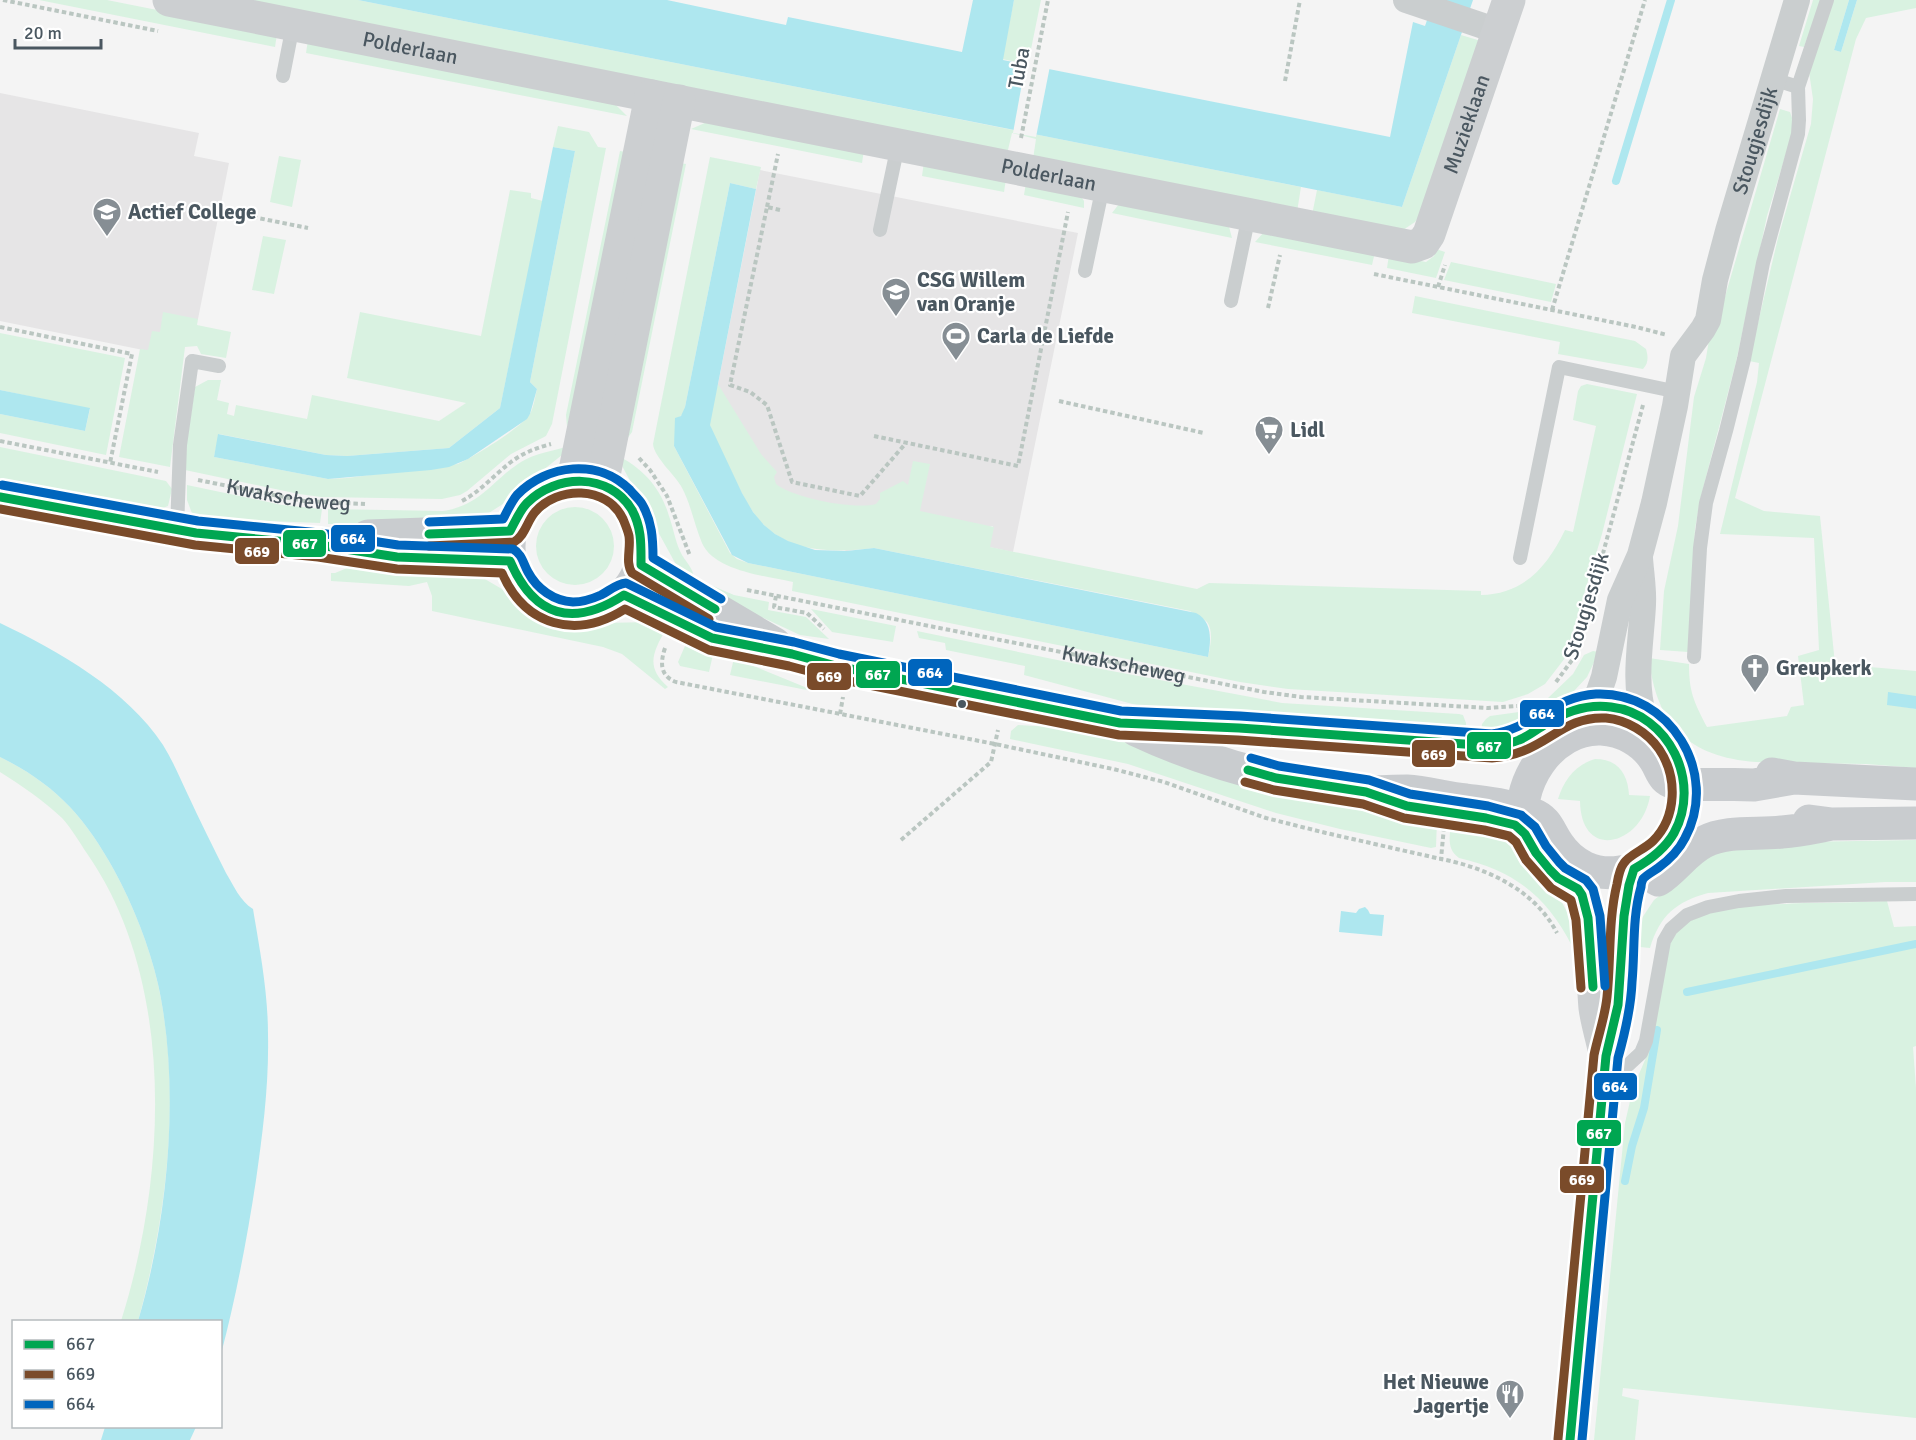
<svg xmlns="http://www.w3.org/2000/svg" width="1916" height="1440" font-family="Signika,sans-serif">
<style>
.education{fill:#e6e5e6}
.green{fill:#d9f2e1}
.water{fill:#aee7ef}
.pier{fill:#f4f4f4}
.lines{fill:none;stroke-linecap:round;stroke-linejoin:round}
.stream{stroke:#aee7ef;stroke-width:8}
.path{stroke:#bac6c1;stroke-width:4;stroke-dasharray:4.5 3;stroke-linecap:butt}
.lane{stroke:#cacecf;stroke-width:14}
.street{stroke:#cacecf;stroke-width:26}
.secondary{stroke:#cccfd1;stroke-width:33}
.primary{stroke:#c9cccf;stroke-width:33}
.bus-1-casing{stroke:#fff;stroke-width:14}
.bus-2-casing{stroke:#fff;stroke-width:14}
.bus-3-casing{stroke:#fff;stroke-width:14}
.bus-1{stroke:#00a651;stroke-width:9}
.bus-2{stroke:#7a4b2a;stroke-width:9}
.bus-3{stroke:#0065bd;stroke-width:9}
.bus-dot{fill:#4a5760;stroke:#fff;stroke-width:2}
.labels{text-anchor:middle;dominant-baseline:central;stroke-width:4.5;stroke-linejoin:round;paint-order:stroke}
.street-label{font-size:21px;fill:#4a5760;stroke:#fff}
.poi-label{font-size:21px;font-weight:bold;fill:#4a5760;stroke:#fff;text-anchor:start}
.line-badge{stroke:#fff;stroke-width:2}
.badge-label{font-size:16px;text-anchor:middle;font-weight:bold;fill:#fff}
</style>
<rect width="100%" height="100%" fill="#f4f4f4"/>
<path class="education" d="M 0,93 L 199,133 L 194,156 L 229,163 L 198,319 L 160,332 L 148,351 L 0,321 Z
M 760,170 L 1078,233 L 1013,552 L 989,547 L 993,526 L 846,551 L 710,425 Z"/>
<path class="green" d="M 39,0 L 107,0 L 277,34 L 275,47 Z
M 232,0 L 358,0 L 1301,187 L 1297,212 L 1033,159 L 1036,139 L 1012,133 L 1007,154 Z
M 1014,0 L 1041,0 L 1029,59 L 1027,59 L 1026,64 L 1002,59 Z
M 1813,0 L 1821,0 L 1804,47 L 1799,46 Z
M 1833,0 L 1849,0 L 1834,50 L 1841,52 L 1857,0 L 1916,0 L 1916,8 L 1866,18 L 1856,39 L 1735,498 L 1764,511 L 1820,516 L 1835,664 L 1916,671 L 1916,696 L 1887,704 L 1916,709 L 1916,768 L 1866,764 L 1756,762 C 1689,757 1656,725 1649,658 L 1689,664 C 1689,692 1694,702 1707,727 L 1787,716 L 1791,707 L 1804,705 L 1798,656 L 1819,650 L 1814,538 L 1720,534 L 1757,382 L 1759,363 L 1749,361 L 1778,238 L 1811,124 L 1813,99 L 1809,72 Z
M 1461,35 L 1481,41 L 1420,215 L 1415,222 L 1403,230 L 1312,215 L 1317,190 L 1402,207 Z
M 308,40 L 615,104 L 627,116 L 306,53 Z
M 1780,109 L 1790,112 L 1793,121 L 1791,137 L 1767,216 L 1736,362 L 1700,500 L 1695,529 L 1688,652 L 1660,650 L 1664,591 L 1678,526 L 1694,397 L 1706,358 L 1709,340 L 1724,300 Z
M 707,122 L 864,150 L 862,163 L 691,129 Z
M 558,126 L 589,132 L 598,147 L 606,148 L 552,424 L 546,436 L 511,454 L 467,491 L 460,495 L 442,499 L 321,497 L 299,494 L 185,470 L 187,439 L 195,387 L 208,380 L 221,380 L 217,400 L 229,403 L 227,414 L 234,416 L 236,405 L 307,419 L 312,395 L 439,421 L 466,403 L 347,378 L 360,312 L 481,336 L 510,190 L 531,193 L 531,198 L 543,201 L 500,408 L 449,448 L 347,456 L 326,455 L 219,434 L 214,457 L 328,479 L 347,478 L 458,464 C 473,457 525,426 531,412 C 534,405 535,397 537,389 L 530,382 L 575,151 L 553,147 Z
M 620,151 L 631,153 L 567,427 L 566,415 Z
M 279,156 L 301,160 L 292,207 L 270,202 Z
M 710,157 L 761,167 L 756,189 L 730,183 L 685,407 L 683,414 L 678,418 L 674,446 L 730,553 L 737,559 L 748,563 L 1208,657 C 1210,648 1214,631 1207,622 C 1203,618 1195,614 1190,611 L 874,548 C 829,553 782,554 753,512 C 744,499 738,485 731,471 C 727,462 711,433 710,425 C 709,418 716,393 718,384 L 761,454 L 777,472 L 774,477 L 776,484 C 793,498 854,510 876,504 L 880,499 L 880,493 L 903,481 L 908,485 L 913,461 L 930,464 L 920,511 L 994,527 L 990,547 L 1197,589 L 1209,583 L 1481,591 L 1481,595 C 1524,594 1547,567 1565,530 L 1573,532 L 1596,426 L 1573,420 L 1578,391 L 1581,386 L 1587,384 L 1637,394 L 1602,534 L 1565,658 L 1545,684 L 1528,694 L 1503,702 L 1288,689 L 1240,682 L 792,591 L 793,582 C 766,576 714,571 702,543 C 694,524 691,504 681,486 C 674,474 654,457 653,444 Z
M 674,162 L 686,164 L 632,432 L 627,439 Z
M 924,162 L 1006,179 L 1004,192 L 922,176 Z
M 1026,183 L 1080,195 L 1084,201 L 1084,208 L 1024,195 Z
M 1119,204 L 1228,223 L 1232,238 L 1112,213 Z
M 1265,231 L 1375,252 L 1372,265 L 1255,242 Z
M 263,236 L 286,240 L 274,294 L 252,290 Z
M 1436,249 L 1445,252 L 1436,278 L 1387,268 L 1389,255 L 1426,262 L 1434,256 Z
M 1451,262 L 1556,284 L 1551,302 L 1444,280 Z
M 1415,296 L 1635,341 L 1646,349 C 1648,356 1649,363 1643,369 L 1558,354 L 1560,342 L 1412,313 Z
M 163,312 L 198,319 L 197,325 L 231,332 L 226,358 L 201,354 L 197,346 L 185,347 L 170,467 L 119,457 L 140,349 L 148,350 L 152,331 L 160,332 Z
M 0,333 L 125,358 L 106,455 L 0,433 L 0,414 L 85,431 L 90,409 L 0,390 Z
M 0,447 L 166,481 L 172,489 L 168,506 L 158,510 L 0,481 Z
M 566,447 L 572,447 L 522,487 L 509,500 L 475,522 L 433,524 L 328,524 L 328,509 L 443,511 C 482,505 491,481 521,462 C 534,454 551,451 566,447 Z
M 616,455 C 642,467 661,488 669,516 C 673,527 675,540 680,551 C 685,562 694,568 694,579 L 685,581 Z
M 187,485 L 282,505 L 322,509 L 320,523 L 242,520 L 193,516 L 187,500 Z
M536 546a39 39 0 1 1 78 0a39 39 0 1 1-78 0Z
M 352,566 L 466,568 L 512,595 L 532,612 L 558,624 L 570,626 L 601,623 L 652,622 L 666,629 C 653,652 645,667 668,687 L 665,689 L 622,654 L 603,647 L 432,611 L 432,596 L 427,582 L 409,586 L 331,581 L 331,573 L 335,573 Z
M 713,586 L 734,595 L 769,602 L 768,610 L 806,617 L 829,639 L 800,635 L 710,593 Z
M 811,609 L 896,626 L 893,642 L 832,632 Z
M 917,631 L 1101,669 L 1282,703 L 1459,714 L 1463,715 L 1466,723 L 1466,734 L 1155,710 L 1024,675 L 1025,666 L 946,650 L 945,643 L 919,638 Z
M 688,639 L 714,650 L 709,672 L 680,666 L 678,662 Z
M 1593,651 L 1599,652 L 1587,677 L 1574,691 L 1522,724 L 1481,735 L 1482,724 L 1486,719 L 1490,716 L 1519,712 L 1547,699 L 1573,674 L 1584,655 Z
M 734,658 L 817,692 L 730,675 Z
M 1018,725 L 1071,728 L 1125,740 L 1346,806 L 1437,820 L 1436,847 L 1431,848 L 1340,829 L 1276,813 L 1128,764 L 1010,739 L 1011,731 Z
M 0,757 C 55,784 85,817 114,870 C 133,905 149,945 158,984 C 182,1092 167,1216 138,1321 L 121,1321 C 166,1179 177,984 88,855 C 80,843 72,829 62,818 C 43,800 22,786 0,772 Z
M 1595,759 C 1618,759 1628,774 1629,795 L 1650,796 C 1642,845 1581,862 1580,801 L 1558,799 C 1564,780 1575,765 1595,759 Z
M 1451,822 L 1493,832 L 1513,845 L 1559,897 L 1573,923 L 1576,948 L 1572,946 C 1547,896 1513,870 1459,858 C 1446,849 1450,836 1451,822 Z
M 1916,840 L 1916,882 L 1885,882 L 1708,893 C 1676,902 1660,915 1650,948 L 1630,946 L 1638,924 L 1654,900 L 1713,853 L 1798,842 Z
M 1887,901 L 1894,927 L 1916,926 L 1916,1046 L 1913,1047 L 1916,1088 L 1916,1418 L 1623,1388 L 1622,1396 L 1639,1400 L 1635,1440 L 1594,1440 L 1625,1123 L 1633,1088 L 1651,1046 L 1666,953 C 1671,941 1676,930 1687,923 C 1716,904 1770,905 1804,903 C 1832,903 1860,902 1887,901 Z"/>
<path class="water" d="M 358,0 L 667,0 L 786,25 L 788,17 L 962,52 L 973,0 L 1014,0 L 1003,60 L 1390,137 L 1413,22 L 1425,26 L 1434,0 L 1473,0 L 1402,207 Z
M 1849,0 L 1857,0 L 1841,52 L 1834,50 Z
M 553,147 L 575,151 L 530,382 L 537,389 L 530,414 L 527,419 L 468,459 L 449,467 L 431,470 L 328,479 L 214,457 L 218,434 L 326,455 L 347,456 L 449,448 L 500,408 Z
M 730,183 L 756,189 L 710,425 L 742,493 L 753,512 L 764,525 L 775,534 L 788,541 L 815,550 L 846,551 L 874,548 L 1196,613 C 1213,622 1211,641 1208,657 L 748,563 L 732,555 L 674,446 L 675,418 L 681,416 L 685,407 Z
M 0,390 L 90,408 L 85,431 L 0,414 Z
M 0,623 C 59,651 127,690 163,745 C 173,761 180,778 188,795 C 200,821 213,847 226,873 C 234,886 240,901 253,909 C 260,951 268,992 268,1035 C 269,1084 263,1132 256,1180 C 247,1239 236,1297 221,1354 L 220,1322 L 138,1321 C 168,1220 181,1088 158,984 C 149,945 133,905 114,870 C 85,817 55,784 0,757 Z
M 1888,692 L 1916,696 L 1916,709 L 1887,705 Z
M 1365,907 L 1368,910 L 1370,914 L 1384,915 L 1382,936 L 1339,932 L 1341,911 L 1356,913 L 1359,909 Z
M 105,1427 L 105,1426 L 196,1427 L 190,1440 L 101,1440 Z"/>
<path class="pier" d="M 1026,61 L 1050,66 L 1036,137 L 1013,133 Z"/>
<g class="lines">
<path class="stream" d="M 1616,181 L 1671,0
M 1687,992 L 1916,944
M 1625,1181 L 1632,1146 L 1644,1108 L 1657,1030"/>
<g class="path">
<path d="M 3,0 L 158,31"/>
<path d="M 1285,81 L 1300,0"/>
<path d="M 1021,138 L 1048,0"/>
<path d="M 767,207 L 778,154"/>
<path d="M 780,210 L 767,207 L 730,385 L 750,392 L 767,405 L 792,482 L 860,496 L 906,443"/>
<path d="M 253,217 L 308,228"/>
<path d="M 1374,274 L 1636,327 L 1667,335"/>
<path d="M 1438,287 L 1445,265"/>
<path d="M 1268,308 L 1280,255"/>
<path d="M 1552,310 L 1645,0"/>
<path d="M 0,327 L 132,354 L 110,463"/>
<path d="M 1059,401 L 1204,433"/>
<path d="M 874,436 L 1018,466 L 1068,212"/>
<path d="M 0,441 L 158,472"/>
<path d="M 639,458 L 650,470 L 667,496 L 690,556"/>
<path id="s1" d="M 198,480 L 304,501 L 365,504"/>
<path d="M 462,501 C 481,491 494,475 511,462 C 523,453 536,448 551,444"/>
<path d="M 1595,583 L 1643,405"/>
<path id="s2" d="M 747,590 L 1264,692 L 1301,697 L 1488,708 L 1517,706"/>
<path d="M 776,596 L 774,607 L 807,613 L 824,629"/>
<path d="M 665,648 C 660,663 660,676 676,682 L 995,744 L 1113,769 L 1164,782 L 1266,818 L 1326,833 L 1441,859"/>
<path d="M 1556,682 L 1575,656 L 1586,619"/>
<path d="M 840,714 L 843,697"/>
<path d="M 1444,827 L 1441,859 C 1487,868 1535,890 1557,933"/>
<path d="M 901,840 L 991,762 L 998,730"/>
</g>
<path class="lane" d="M 283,76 L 293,25
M 1798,87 L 1827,0
M 880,230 L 898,145
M 1085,271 L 1103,186
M 1231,301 L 1249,215
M 177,530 L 180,445 L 192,361 L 219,366
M 1520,558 L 1559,367 L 1678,392
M 1694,657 L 1700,548 L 1706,503 L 1726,431 L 1744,359 L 1763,263 L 1798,134 L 1799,120 L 1798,87 L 1773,79
M 1605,1066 L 1628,1065 L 1641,1053 L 1646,1041 L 1664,941 L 1671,929 L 1687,915 L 1708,907 L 1739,901 L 1786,896 L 1916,894"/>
<g class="street">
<path d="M 1406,0 L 1498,31"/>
<path d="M 1640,558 C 1641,573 1644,590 1643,605 C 1641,644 1633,680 1644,718"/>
<path id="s3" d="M 1594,706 L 1604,677 L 1620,600 L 1640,555 L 1654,503 L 1675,406 L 1683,356 L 1703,329 L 1708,320 L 1715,280 L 1728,231 L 1797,0"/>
</g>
<g class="secondary">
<path id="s4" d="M 169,0 L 1412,247 L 1423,243 L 1429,234 L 1509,0"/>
<path d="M 573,480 L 651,96"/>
<path d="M 602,485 L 679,101"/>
<path d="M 1578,889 C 1594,912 1592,978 1595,1008 C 1597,1022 1601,1035 1604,1049"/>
<path d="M 1570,1440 L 1606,1056 C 1611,1037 1618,1017 1620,997 C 1623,963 1621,928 1626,894"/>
</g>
<path class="primary" d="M509 547a67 67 0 1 1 134 0a67 67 0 1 1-134 0Z
M 0,497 L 196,533 L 319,545 L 397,557 L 510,561
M 368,536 L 510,531
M 641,565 L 775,644
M 624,595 L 712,638 L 792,654 L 836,666 L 1120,723 L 1239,728 L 1492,746 C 1504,745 1516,743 1527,738 C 1537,733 1544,725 1553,719 C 1571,708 1593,704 1614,707 C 1685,717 1708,815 1653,858 C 1644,865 1632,871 1620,872 C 1595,876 1572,865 1558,844 C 1549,831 1548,820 1532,814 C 1511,805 1488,803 1466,800 C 1446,798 1426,792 1407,791 C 1394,791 1380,792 1366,792
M 1136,730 C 1181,751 1228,767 1276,778 C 1313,786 1350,787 1386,799
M 1772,774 L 1794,778 L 1916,784
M 1809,821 L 1832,824 L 1916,823
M 1658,880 C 1675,869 1686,851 1704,842 C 1727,830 1757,835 1782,832 C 1799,831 1816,827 1832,824
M 1570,885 C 1551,874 1531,854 1525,833 C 1512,786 1551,727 1601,729 C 1623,730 1644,742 1655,760 C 1662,771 1662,780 1675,783 L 1754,785 L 1794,778"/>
<g class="bus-1-casing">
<path id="bus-1" d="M 0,497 L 196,533 L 319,545 L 397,557 L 510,561 C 534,617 573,628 624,595 L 712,638 L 792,654 L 836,666 L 1120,723 L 1239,728 L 1492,746 C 1501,745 1510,744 1519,740 C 1529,736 1537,729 1546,724 C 1566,711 1588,704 1611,707 C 1669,714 1702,782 1674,833 C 1665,849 1650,860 1634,869 L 1629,885 L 1624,916 L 1618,1005 L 1606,1056 L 1570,1440
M 429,534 L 510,531 C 515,522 520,510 527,503 C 556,474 609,472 632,510 C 642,528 641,546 641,565 L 715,609
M 1248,770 L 1276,778 L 1366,792 L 1407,806 L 1486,818 L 1515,825 L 1525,834 L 1536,853 L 1550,870 L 1558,878 L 1578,889 L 1582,895 L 1588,918 L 1593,987"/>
</g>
<g class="bus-2-casing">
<path id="bus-2" d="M 0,509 L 195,545 L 318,557 L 397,569 L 502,573 C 525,626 576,640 625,609 L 709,650 L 789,666 L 834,678 L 1119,735 L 1238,740 L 1492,758 C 1503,757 1513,755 1523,751 C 1554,739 1569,716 1606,718 C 1627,720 1647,732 1659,749 C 1678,777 1677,817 1653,841 C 1645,849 1629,855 1624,863 C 1620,868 1618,878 1617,884 C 1608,921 1611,960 1607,997 C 1605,1017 1598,1036 1594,1055 L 1558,1439
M 429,546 L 514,542 C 525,536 527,521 535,512 C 557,486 607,485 623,519 C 625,524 628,531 629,536 C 631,549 625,562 632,573 L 709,619
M 1245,782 L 1274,790 L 1363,804 L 1404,818 L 1484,830 L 1509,836 L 1516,842 L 1526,860 L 1542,878 L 1551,888 L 1571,900 L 1576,920 L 1581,988"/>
</g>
<g class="bus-3-casing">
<path id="bus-3" d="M 2,485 L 198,521 L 320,533 L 398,545 L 513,549 C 522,554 523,563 528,572 C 537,589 554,601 573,602 C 583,602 592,599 601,595 C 609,591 616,584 626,583 L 716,627 L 794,642 L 839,654 L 1121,711 L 1240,716 L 1492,734 C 1531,729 1555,696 1596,694 C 1670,691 1720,773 1685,838 C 1679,850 1669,860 1658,868 C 1654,871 1646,875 1643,879 C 1642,881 1641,884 1641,887 C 1632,918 1635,951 1632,982 C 1631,1008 1625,1033 1618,1058 L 1582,1440
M 429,522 L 503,519 C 507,512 511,502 517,495 C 547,464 599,458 630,490 C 634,495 639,499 642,504 C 652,521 653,539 653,558 L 721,599
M 1251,758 L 1279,766 L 1369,780 L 1410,794 L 1488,806 L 1521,815 L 1535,827 L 1546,846 L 1559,862 L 1565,868 L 1586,880 L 1593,889 L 1600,916 L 1605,986"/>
</g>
<use href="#bus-1" class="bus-1"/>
<use href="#bus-2" class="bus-2"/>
<use href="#bus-3" class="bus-3"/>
</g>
<defs>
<g id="school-pin" transform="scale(1.5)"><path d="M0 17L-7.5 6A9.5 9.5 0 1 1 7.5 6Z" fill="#868e94" stroke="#fff"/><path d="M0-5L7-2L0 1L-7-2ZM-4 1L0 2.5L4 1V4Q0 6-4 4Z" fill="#fff"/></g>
<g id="stadium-pin" transform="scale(1.5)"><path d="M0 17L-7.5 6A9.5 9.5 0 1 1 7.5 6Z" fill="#868e94" stroke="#fff"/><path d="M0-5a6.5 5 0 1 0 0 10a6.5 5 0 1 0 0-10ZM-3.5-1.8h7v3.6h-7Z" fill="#fff"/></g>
<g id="supermarket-pin" transform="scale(1.5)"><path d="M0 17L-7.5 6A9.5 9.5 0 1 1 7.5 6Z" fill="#868e94" stroke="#fff"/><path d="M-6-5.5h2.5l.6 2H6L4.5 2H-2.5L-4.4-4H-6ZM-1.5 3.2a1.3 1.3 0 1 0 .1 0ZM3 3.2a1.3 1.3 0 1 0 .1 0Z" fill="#fff"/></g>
<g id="church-pin" transform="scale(1.5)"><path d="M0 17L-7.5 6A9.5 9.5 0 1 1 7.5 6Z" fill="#868e94" stroke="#fff"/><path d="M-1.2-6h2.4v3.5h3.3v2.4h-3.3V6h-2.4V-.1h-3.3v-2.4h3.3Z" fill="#fff"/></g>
<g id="restaurant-pin" transform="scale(1.5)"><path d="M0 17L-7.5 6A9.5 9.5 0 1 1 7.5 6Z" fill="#868e94" stroke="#fff"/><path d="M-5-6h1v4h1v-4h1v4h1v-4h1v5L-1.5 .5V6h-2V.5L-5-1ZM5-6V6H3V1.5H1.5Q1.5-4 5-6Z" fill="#fff"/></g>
</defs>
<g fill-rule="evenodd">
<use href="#school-pin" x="107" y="212"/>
<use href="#school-pin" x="896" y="292"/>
<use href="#stadium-pin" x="956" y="336"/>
<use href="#supermarket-pin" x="1269" y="430"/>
<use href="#church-pin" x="1755" y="668"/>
<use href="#restaurant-pin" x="1510" y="1394"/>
</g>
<circle class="bus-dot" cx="962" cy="704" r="5"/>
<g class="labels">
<g class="street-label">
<text stroke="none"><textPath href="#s4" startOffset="246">Polderlaan</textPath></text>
<text transform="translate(1019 68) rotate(-79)">Tuba</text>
<text stroke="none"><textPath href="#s4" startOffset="1406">Muzieklaan</textPath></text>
<text stroke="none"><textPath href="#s3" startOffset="592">Stougjesdijk</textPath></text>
<text stroke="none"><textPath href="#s4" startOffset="897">Polderlaan</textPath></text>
<text stroke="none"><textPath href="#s1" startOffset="92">Kwakscheweg</textPath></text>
<text transform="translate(1586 606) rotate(-73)">Stougjesdijk</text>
<text stroke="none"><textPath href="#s2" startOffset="384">Kwakscheweg</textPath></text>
</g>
<g class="poi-label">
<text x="128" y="212">Actief College</text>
<text x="917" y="280">CSG Willem<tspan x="917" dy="24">van Oranje</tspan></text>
<text x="977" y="336">Carla de Liefde</text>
<text x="1290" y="430">Lidl</text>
<text x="1776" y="668">Greupkerk</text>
<text x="1489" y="1382" text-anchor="end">Het Nieuwe<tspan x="1489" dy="24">Jagertje</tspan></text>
</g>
</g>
<g class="line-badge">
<rect x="330" y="524" width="46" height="29" rx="6" fill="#0065bd"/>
<rect x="282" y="529" width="45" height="29" rx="6" fill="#00a651"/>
<rect x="234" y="537" width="46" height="28" rx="6" fill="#7a4b2a"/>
<rect x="907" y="658" width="46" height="29" rx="6" fill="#0065bd"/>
<rect x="855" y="660" width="46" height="29" rx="6" fill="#00a651"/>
<rect x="806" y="662" width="46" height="29" rx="6" fill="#7a4b2a"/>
<rect x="1519" y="699" width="46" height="29" rx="6" fill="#0065bd"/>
<rect x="1466" y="731" width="46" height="29" rx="6" fill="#00a651"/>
<rect x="1411" y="739" width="45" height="29" rx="6" fill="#7a4b2a"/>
<rect x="1593" y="1072" width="45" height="29" rx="6" fill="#0065bd"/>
<rect x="1576" y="1119" width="46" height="28" rx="6" fill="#00a651"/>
<rect x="1559" y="1165" width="46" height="29" rx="6" fill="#7a4b2a"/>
</g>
<g class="badge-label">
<text x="353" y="544">664</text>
<text x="305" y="549">667</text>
<text x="257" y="557">669</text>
<text x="930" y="678">664</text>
<text x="878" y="680">667</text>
<text x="829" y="682">669</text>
<text x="1542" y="719">664</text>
<text x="1489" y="752">667</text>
<text x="1434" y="760">669</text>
<text x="1615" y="1092">664</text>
<text x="1599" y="1139">667</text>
<text x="1582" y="1185">669</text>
</g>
<rect x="12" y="1320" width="210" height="108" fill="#ffffff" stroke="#b7bcbf" stroke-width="1.5"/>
<rect x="24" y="1340" width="30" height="9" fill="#00a651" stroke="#b7bcbf" stroke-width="1.5"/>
<text x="66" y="1350" font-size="18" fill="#4a5760">667</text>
<rect x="24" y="1370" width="30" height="9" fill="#7a4b2a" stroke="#b7bcbf" stroke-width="1.5"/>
<text x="66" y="1380" font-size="18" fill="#4a5760">669</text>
<rect x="24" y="1400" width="30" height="9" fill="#0065bd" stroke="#b7bcbf" stroke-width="1.5"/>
<text x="66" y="1410" font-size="18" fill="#4a5760">664</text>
<path d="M15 39v9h86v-9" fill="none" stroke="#4a5760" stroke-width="3"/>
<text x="24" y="39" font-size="18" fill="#4a5760" stroke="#ffffff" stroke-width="4.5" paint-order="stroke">20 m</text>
</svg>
